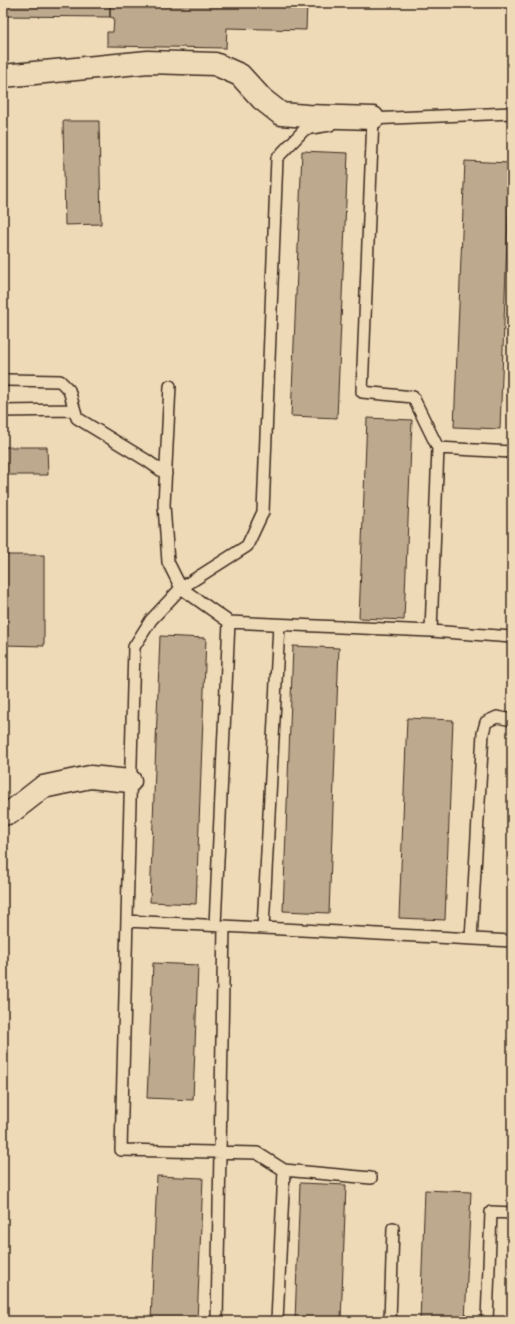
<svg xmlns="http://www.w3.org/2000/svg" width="515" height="1324" font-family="'Balsamiq Sans',sans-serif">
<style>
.building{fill:#bda98d;stroke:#3b2a1e}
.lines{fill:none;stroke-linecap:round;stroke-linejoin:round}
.service-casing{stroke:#3b2a1e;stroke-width:14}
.minor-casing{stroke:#3b2a1e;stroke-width:25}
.service{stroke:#efdab8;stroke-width:11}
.minor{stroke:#efdab8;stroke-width:22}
</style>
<rect width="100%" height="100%" fill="#efdab8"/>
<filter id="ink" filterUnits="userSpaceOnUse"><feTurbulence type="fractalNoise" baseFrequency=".025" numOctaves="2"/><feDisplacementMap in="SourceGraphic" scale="8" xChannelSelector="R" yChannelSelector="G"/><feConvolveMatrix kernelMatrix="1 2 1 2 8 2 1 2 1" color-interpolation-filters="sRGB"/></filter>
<g filter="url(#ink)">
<path class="building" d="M 3,3 L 110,3 L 110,17 L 3,16 Z
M 110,3 L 307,3 L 306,30 L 227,28 L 226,48 L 107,46 L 107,32 L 113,32 L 114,18 L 110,17 Z
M 63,121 L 99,121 L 101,224 L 65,225 Z
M 302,151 L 348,153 L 337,418 L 291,416 Z
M 465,161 L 510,163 L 500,429 L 454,427 Z
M 367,418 L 412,420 L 404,620 L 359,618 Z
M 3,447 L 47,447 L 48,475 L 3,475 Z
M 3,555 L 44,555 L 44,646 L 3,645 Z
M 160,636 L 206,638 L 196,904 L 150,902 Z
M 293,646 L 339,648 L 329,913 L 283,911 Z
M 407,718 L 453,720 L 445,920 L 399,918 Z
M 153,963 L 198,965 L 193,1100 L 147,1098 Z
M 157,1176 L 203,1178 L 197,1321 L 151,1321 Z
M 300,1183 L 346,1185 L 341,1321 L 295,1321 Z
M 425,1190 L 471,1192 L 465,1321 L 420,1321 Z"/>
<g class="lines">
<g class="service-casing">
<path id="service" d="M 373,118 L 362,392 L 413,397 L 438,448 L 431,631
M 369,119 L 512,113
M 7,380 L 60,381 L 69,390 L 77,418 L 146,460 L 166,474
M 170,386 L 164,505 L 168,562 L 181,588 L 229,622 L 431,631 L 512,637
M 3,411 L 74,410
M 438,448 L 512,452
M 127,921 L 512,941
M 215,925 L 229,622
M 263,928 L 279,625
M 471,939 L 483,733 L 486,722 L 497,717 L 512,720
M 284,1170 L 371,1178
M 217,1321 L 224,926
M 277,1321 L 284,1170 L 257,1153 L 121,1150 L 134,647 L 151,620 L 181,588 L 247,546 L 263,512 L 277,158 L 305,129 L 330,125
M 390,1321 L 393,1228
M 487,1321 L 491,1212 L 512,1213"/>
</g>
<g class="minor-casing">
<path id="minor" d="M 3,76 L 148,62 L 215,64 L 240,75 L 262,99 L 281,114 L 307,116 L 373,118
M 3,814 L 11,812 L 43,787 L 90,777 L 130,781"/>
</g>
<use href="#service" class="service"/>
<use href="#minor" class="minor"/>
</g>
</g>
<rect width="515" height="1324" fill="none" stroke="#efdab8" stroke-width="16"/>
<rect x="8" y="8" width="499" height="1308" fill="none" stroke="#3b2a1e" stroke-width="1.5" filter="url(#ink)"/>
</svg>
